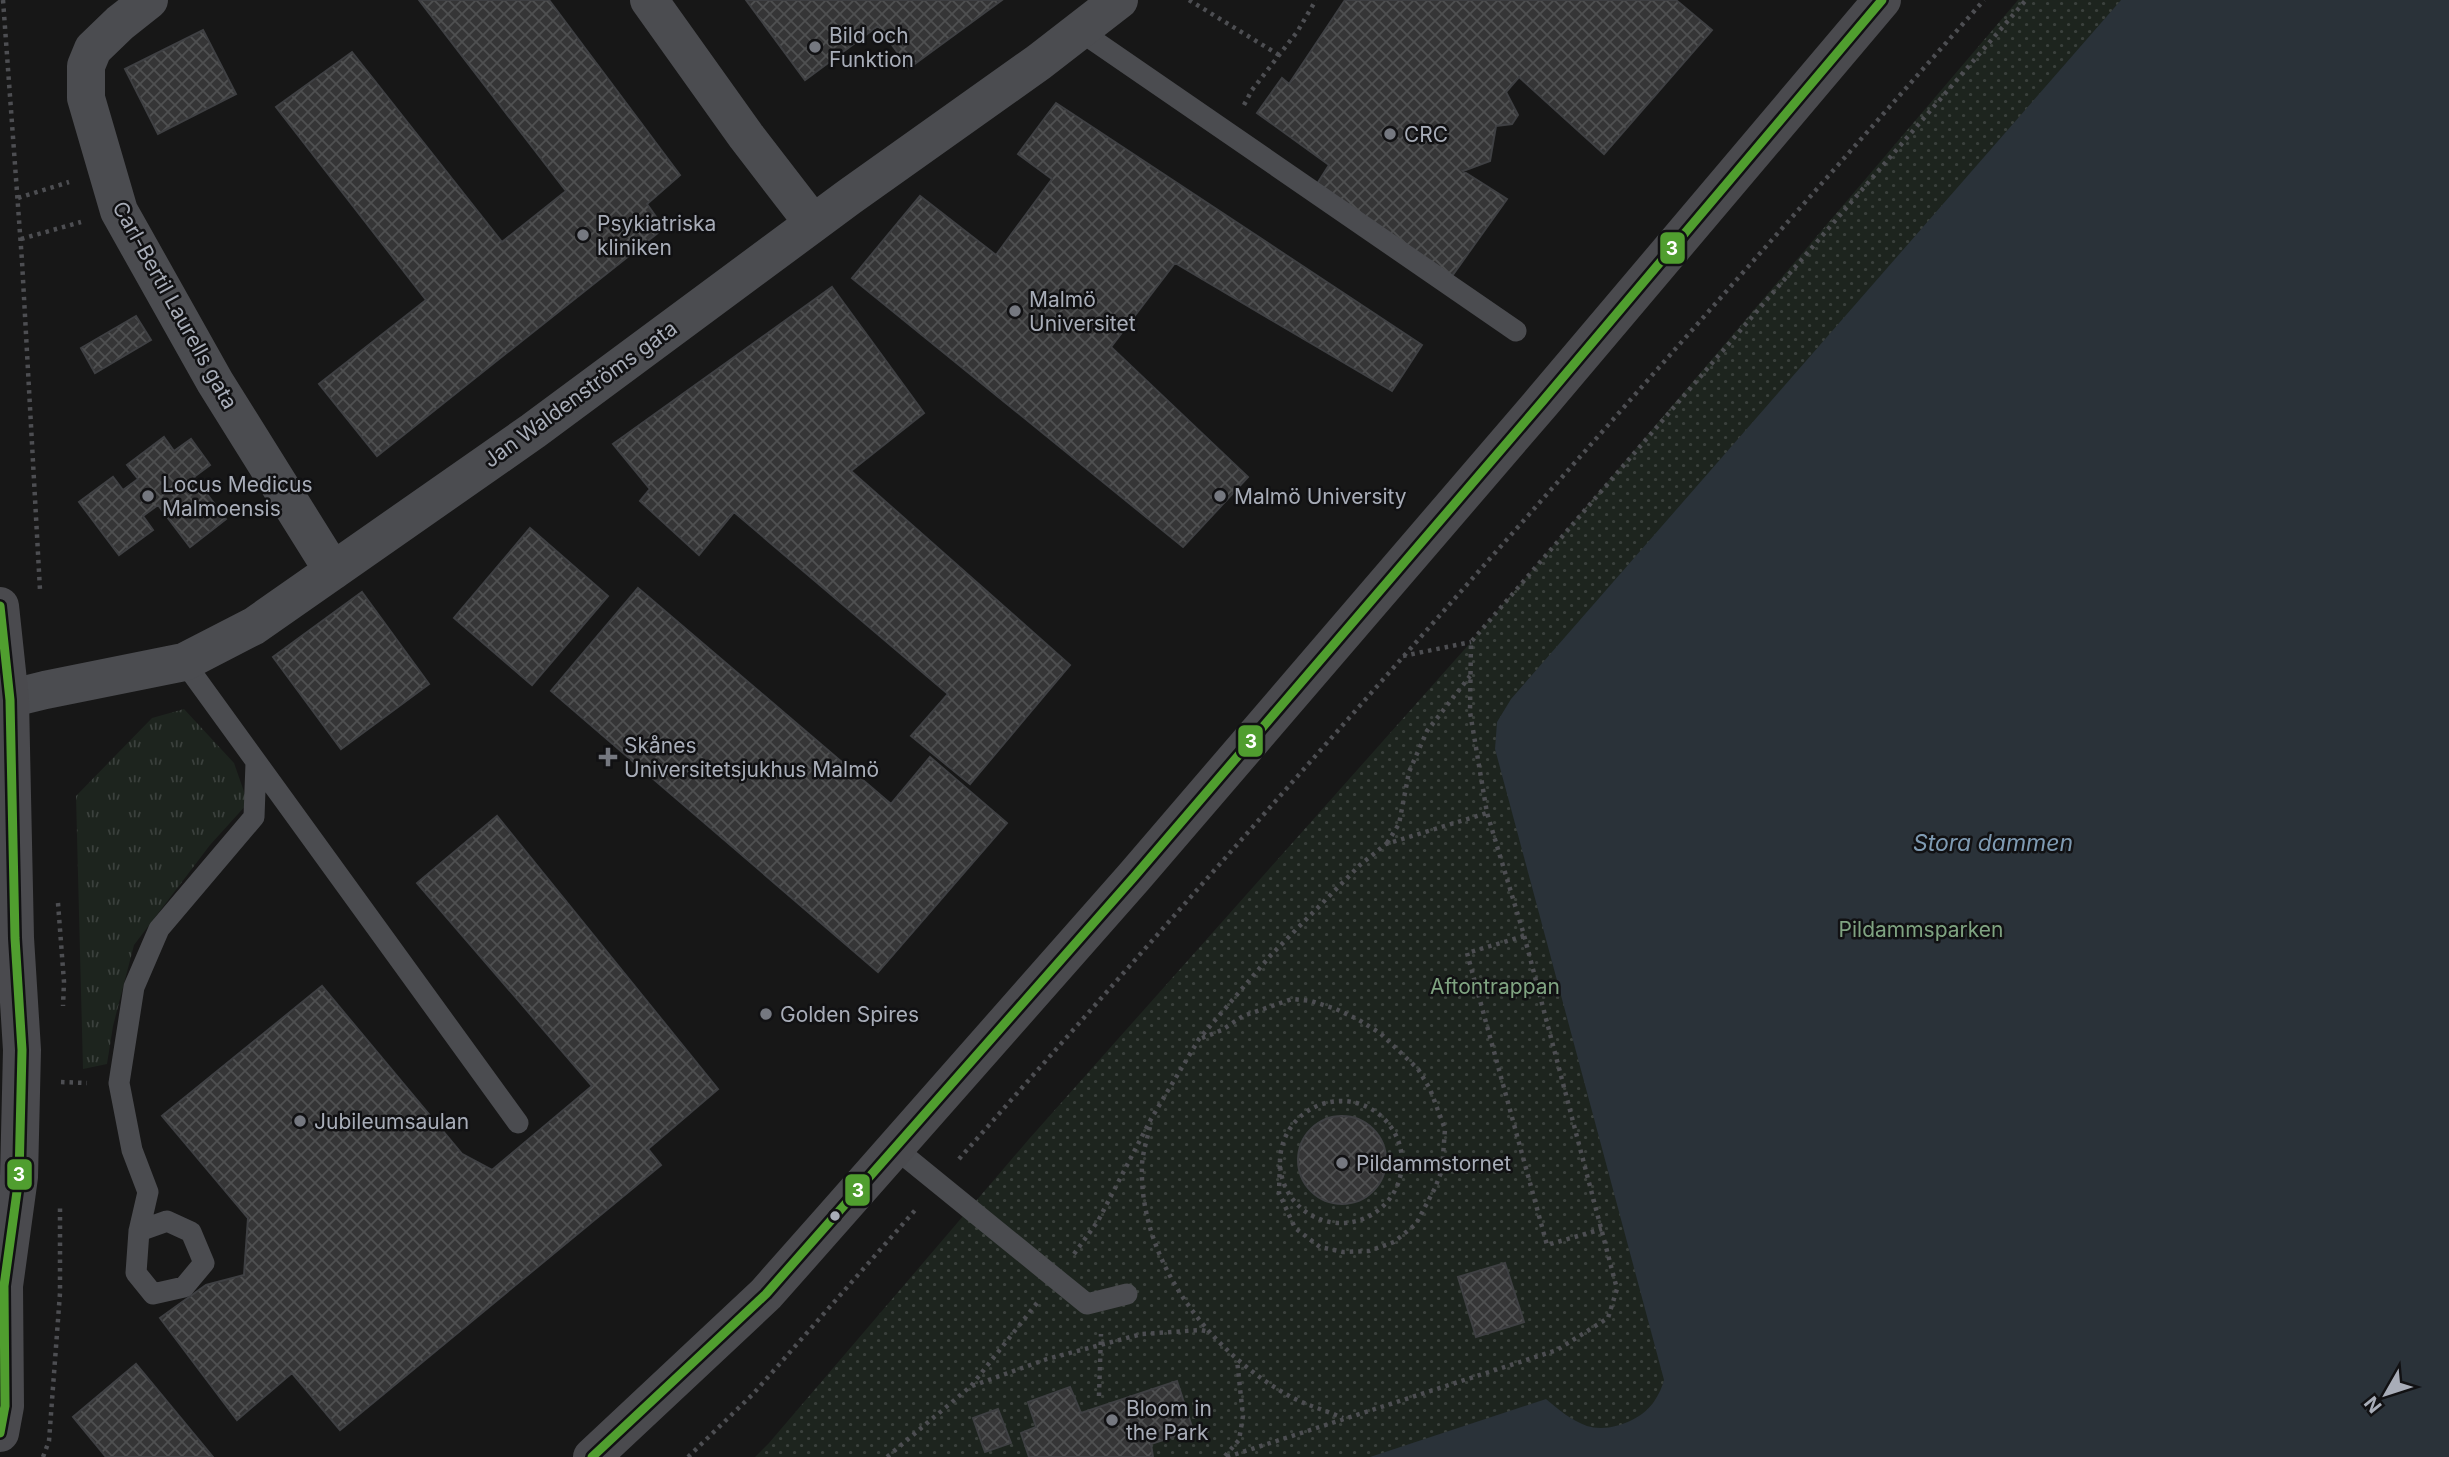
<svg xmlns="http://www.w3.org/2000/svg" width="2449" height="1457" font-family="Inter,sans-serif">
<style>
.grass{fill:url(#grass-tufts)}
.park{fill:url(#park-dots)}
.water{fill:#2a3239}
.building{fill:url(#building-cross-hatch);stroke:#3f4043;stroke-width:2}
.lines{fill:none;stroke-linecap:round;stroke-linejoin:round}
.path{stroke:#4d4e52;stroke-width:4.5;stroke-dasharray:3.5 5;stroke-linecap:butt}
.lane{stroke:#4b4c50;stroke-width:21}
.street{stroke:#4b4c50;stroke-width:38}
.secondary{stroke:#4a4a4e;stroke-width:38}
.bus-1-casing{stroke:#111113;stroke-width:14}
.bus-1{stroke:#509e2f;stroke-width:9}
.poi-dot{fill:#757880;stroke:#111113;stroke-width:2.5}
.bus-dot{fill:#a8adb8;stroke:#111113;stroke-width:2.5}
.labels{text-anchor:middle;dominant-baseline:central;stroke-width:5;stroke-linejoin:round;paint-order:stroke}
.poi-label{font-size:21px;fill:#a8adb8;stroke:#111113;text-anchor:start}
.street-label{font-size:21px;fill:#a8adb8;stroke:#111113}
.park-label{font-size:21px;fill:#7fa381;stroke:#111113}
.water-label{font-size:23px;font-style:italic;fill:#7f9bb3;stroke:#111113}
.line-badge{stroke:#111113;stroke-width:2.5}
.badge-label{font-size:19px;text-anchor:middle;font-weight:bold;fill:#fff}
</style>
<defs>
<pattern id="grass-tufts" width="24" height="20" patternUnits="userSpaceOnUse" patternTransform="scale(1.75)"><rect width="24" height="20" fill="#1d241e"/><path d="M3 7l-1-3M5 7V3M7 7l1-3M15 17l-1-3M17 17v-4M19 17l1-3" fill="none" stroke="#3b413d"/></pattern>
<pattern id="park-dots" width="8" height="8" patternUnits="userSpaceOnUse" patternTransform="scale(1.75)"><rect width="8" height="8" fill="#1d241e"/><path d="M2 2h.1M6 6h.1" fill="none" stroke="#3b413d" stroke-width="1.8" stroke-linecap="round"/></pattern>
<pattern id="building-cross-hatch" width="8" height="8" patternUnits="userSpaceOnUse" patternTransform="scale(1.75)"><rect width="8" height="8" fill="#353536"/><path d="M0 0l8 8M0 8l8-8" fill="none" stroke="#4f5051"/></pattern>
</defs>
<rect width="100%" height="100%" fill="#171717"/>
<path class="grass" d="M 184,709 L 234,763 L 248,803 L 210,845 L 134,945 L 113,1026 L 107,1064 L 83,1069 L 76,796 L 152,718 Z"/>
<path class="park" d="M 2018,0 L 2449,0 L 2449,1457 L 755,1457 L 769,1443 L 1029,1139 L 1471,642 Z"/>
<path class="water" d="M 2121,0 L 2449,0 L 2449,1457 L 1370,1457 L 1546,1399 C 1559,1410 1571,1420 1587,1426 C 1610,1433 1643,1420 1655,1400 C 1659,1394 1662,1387 1664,1380 L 1495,749 L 1497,722 L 1511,699 Z"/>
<path class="building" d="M 419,0 L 549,0 L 680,175 L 647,204 L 664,228 L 377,456 L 319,384 L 426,300 L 276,107 L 352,52 L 502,242 L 566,191 Z
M 746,0 L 1002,0 L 909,68 L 878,26 L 805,80 Z
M 1345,0 L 1676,0 L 1712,30 L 1604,154 L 1519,77 L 1506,92 L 1518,115 L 1512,124 L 1496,126 L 1490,161 L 1463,171 L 1507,199 L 1452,276 L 1317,184 L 1329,165 L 1257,113 L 1282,78 L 1289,84 Z
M 203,30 L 236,94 L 158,134 L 125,69 Z
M 1056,103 L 1422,345 L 1392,391 L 1175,263 L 1111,347 L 1248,477 L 1183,547 L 852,278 L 920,196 L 996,255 L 1052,179 L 1018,154 Z
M 832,287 L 924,413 L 851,471 L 1070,665 L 970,784 L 911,736 L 948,694 L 734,512 L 699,555 L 640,501 L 650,489 L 613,444 Z
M 136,316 L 151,340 L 95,373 L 81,348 Z
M 164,437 L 174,451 L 191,439 L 210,465 L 194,477 L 226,519 L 190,547 L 158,505 L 143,516 L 153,530 L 119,555 L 79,502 L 113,477 L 123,490 L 138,479 L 127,465 Z
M 530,528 L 608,596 L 532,685 L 454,618 Z
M 638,588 L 891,804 L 930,757 L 1007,823 L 878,972 L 551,691 Z
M 362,592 L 429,684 L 341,749 L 273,657 Z
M 497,816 L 718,1089 L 648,1149 L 661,1165 L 340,1430 L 292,1373 L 237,1420 L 160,1318 L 206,1285 L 244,1275 L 248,1218 L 162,1116 L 322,986 L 462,1154 L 492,1170 L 592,1086 L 417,883 Z
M1298 1160a44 44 0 1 1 88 0a44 44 0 1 1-88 0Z
M 1505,1263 L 1524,1322 L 1476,1337 L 1458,1277 Z
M 136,1364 L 213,1457 L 106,1457 L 73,1417 Z
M 1177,1381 L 1193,1430 L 1151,1444 L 1153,1457 L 1029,1457 L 1021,1433 L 1036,1427 L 1028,1402 L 1070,1387 L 1081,1413 Z
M 998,1409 L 1011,1443 L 985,1452 L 973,1418 Z"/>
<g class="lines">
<path class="path" d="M 3,0 L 22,261 L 40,590
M 1189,0 L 1279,55
M 1244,105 L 1252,90 L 1297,32 L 1316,0
M 18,198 L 69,182
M 21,239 L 81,222
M 1403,656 L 1471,642
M 1387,843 L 1399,824 L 1409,772 L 1427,731 L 1470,676
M 58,903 L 64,982 L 63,1006
M 1524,936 L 1467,953 L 1547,1245 L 1602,1229
M 1202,1038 L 1222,1030 L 1243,1016 L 1292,999 L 1311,1001 L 1336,1009 L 1359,1020 L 1380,1033 L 1418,1069 L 1430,1089 L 1445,1129 L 1442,1170 L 1435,1188 L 1416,1224 L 1394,1242 L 1369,1251 L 1343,1252 L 1320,1247 L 1295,1228 L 1279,1193 L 1280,1159
M 61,1082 L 87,1083
M1280 1162a61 61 0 1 1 122 0a61 61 0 1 1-122 0Z
M 1150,1127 C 1147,1139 1143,1152 1142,1164 C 1138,1261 1211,1354 1293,1398 C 1309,1406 1327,1411 1343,1418
M 959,1159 L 1984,0
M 1074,1254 L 1098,1221 L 1151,1119 L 1199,1039 L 1271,955 L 1360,865 L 1386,844 L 1487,813
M 972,1386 L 1047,1359 L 1142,1334 L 1201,1330 L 1210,1332
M 1099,1396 L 1101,1334
M 1225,1456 L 1239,1440 L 1243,1416 L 1237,1360
M 43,1457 L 49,1441 L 60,1293 L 60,1204
M 688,1457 L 753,1394 L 917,1208
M 887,1457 L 971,1386 L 1037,1303
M 1227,1457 L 1557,1350 L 1608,1318 L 1617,1289 L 1524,935 L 1487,813 L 1470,712 L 1471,642 L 2026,0"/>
<path class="lane" d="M 1080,31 L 1516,331
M 184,662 L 518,1123
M 895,1148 L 1087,1304 L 1127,1294
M 139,1231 L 167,1221 L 191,1232 L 204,1263 L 184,1287 L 153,1294 L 136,1273 L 139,1231 L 148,1192 L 132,1150 L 119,1083 L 134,987 L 159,929 L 254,817 L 256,763"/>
<path class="street" d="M 149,0 L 120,23 L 93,49 L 86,66 L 86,98 L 119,211 L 215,382 L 333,571
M 649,0 L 746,136 L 813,223
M 0,701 L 45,690 L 184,662 L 254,626 L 533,431 L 849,197 L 1039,62 L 1119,0"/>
<path class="secondary" d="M 0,606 L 10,700 L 15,938 L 22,1050 L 19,1177 L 4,1286 L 5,1406 L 0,1433
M 592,1457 L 766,1294 L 835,1216 L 1134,877 L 1542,402 L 1882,0"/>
<g class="bus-1-casing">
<path id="bus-1" d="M 0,606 L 10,700 L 15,938 L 22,1050 L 19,1177 L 4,1286 L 5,1406 L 0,1433
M 592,1457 L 766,1294 L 1134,877 L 1542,402 L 1882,0"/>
</g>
<use href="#bus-1" class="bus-1"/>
</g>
<g class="poi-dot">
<circle cx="815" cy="47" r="7"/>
<circle cx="1390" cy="134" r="7"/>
<circle cx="583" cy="235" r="7"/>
<circle cx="1015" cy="311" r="7"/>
<circle cx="148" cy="496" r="7"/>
<circle cx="1220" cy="496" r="7"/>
<path d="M604.5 746.5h7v7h7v7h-7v7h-7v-7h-7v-7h7z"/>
<circle cx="766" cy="1014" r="7"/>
<circle cx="300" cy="1121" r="7"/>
<circle cx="1342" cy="1163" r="7"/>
<circle cx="1112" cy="1420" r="7"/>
</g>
<circle class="bus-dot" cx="835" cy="1216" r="6"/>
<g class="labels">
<g class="poi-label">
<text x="829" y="35">Bild och<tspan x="829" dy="24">Funktion</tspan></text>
<text x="1404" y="134">CRC</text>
<text x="597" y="223">Psykiatriska<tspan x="597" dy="24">kliniken</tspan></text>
<text x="1029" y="299">Malmö<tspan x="1029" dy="24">Universitet</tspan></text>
<text x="162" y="484">Locus Medicus<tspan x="162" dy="24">Malmoensis</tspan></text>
<text x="1234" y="496">Malmö University</text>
<text x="624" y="745">Skånes<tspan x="624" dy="24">Universitetsjukhus Malmö</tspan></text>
<text x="780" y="1014">Golden Spires</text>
<text x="314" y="1121">Jubileumsaulan</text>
<text x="1356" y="1163">Pildammstornet</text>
<text x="1126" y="1408">Bloom in<tspan x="1126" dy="24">the Park</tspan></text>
</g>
<g class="street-label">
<text transform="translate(175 305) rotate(61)">Carl-Bertil Laurells gata</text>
<text transform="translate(580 394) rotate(-36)">Jan Waldenströms gata</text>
</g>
<g class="park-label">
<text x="1921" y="929">Pildammsparken</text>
<text x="1495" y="986">Aftontrappan</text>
</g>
<g class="water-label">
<text x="1993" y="843">Stora dammen</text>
</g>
</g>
<g class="line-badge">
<rect x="1659" y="231" width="27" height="34" rx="7" fill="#509e2f"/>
<rect x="1237" y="724" width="27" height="34" rx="7" fill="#509e2f"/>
<rect x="6" y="1158" width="27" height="33" rx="7" fill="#509e2f"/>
<rect x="844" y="1173" width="27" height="34" rx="7" fill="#509e2f"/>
</g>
<g class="badge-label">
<text x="1672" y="255">3</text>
<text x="1251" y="748">3</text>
<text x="19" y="1181">3</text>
<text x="858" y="1197">3</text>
</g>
<g transform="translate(2386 1394) rotate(231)" stroke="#111113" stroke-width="5" paint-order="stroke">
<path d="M0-5L12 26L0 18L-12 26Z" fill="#a8adb8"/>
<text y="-10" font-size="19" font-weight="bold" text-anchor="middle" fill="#a8adb8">N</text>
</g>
</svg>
